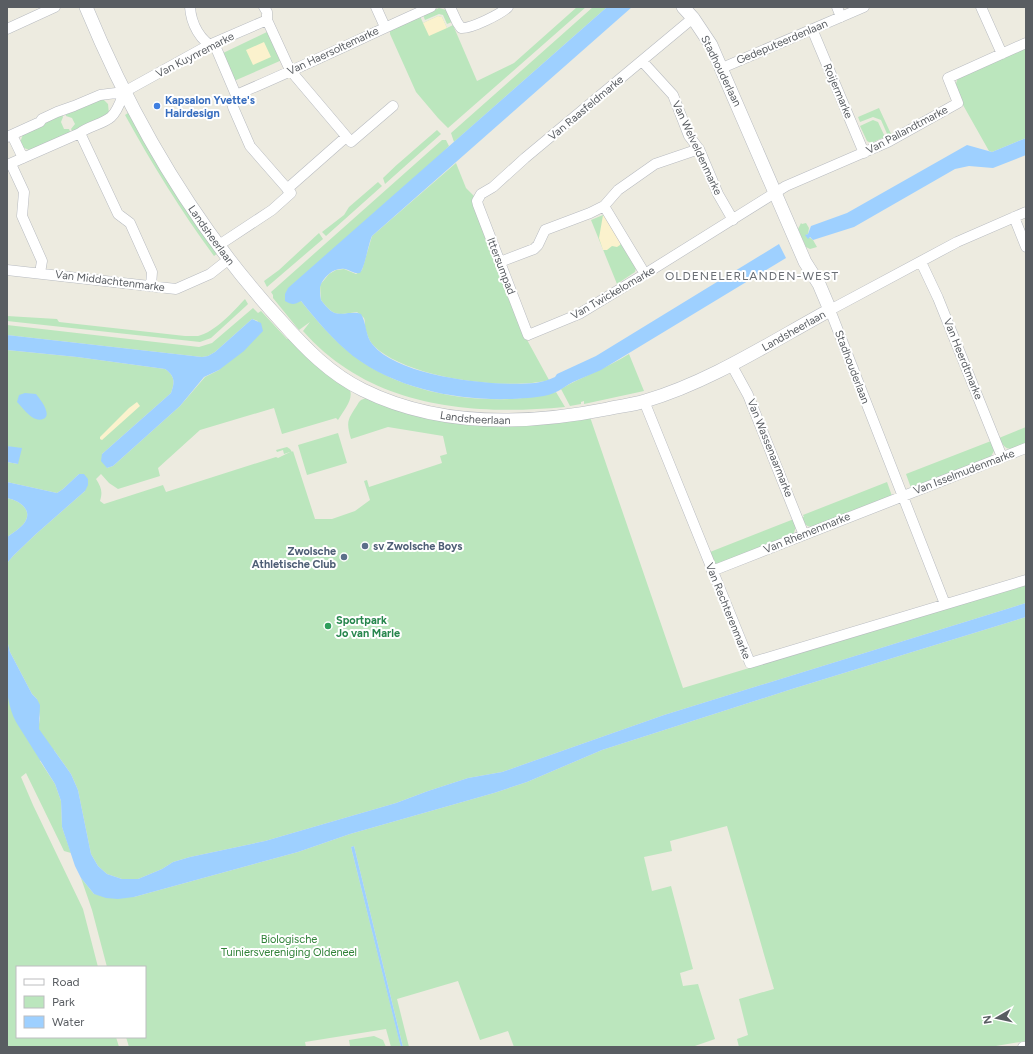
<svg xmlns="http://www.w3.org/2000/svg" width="1033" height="1054" font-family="Figtree,sans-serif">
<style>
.green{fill:#bbe6bd}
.sand{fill:#fbf2cd}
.water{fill:#9ed0ff}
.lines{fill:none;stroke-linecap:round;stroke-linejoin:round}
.minor-casing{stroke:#b8bbc0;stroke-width:11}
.tertiary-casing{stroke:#b8bbc0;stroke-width:14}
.minor{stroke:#fff;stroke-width:10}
.tertiary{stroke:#fff;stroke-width:13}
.shop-dot{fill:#3f7fe0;stroke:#fff;stroke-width:1.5}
.service-dot{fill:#5c6f8a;stroke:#fff;stroke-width:1.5}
.leisure-dot{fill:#2e9e5b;stroke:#fff;stroke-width:1.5}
.labels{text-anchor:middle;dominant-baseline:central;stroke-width:4;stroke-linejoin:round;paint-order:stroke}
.street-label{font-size:11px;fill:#595d62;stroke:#fff}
.shop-label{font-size:11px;font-weight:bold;fill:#366cbe;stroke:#fff;text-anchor:start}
.service-label{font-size:11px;font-weight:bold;fill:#4e5e75;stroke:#fff;text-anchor:start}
.leisure-label{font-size:11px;font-weight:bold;fill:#27864d;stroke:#fff;text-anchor:start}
.park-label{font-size:11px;fill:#308238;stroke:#fff}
.neighbourhood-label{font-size:12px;letter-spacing:1px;fill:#6a6e74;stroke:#fff}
</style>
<rect width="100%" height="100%" fill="#edebe0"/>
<path class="green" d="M 577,7 L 586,7 L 448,128 L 438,118 L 416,92 L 390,34 L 390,31 L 420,16 L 423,23 L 438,16 L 442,17 L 447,28 L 453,25 L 477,81 L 514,63 Z
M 593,7 L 607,7 L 454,142 L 451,133 Z
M 439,8 L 446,10 L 452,22 L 447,24 L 443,15 L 439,14 L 425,20 L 423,15 Z
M 269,31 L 282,60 L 234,81 L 221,54 Z
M 1026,48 L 1026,138 L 992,152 L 989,151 L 963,105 L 955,86 L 958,78 Z
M 102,98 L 108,104 L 109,114 L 79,128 L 73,133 L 71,129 L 75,124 L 72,118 L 66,116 L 65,113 L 69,111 L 72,112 Z
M 879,108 L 891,134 L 888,136 L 881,120 L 873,117 L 860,122 L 858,117 Z
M 128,113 L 158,165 L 218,253 L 214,256 C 181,211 152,164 125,115 Z
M 62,114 L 63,117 L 61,122 L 64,129 L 69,129 L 71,134 L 29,150 L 22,147 L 20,143 L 23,134 L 44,125 L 45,122 Z
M 873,120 L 878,122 L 885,137 L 871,143 L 867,141 L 860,126 Z
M 437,130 L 441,134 L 385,184 L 383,178 C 400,161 419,146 437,130 Z
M 442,140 L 446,140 L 449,146 L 301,301 C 317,321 333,340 354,356 C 406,396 492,409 556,392 L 565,407 C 470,416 370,407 303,331 L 310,322 L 299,330 L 273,298 L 273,295 L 271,292 Z
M 456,163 L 466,188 L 476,198 L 526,338 L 549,380 C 507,391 406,378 374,346 C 369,341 367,334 365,327 C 365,325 365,320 364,318 C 362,316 359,314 357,312 C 337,315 334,317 321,300 L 320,285 L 329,274 L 336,270 L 344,269 L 356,274 L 362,270 L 372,236 Z
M 378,182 L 382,186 L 326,236 L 322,232 L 344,215 L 349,207 Z
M 603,215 L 607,218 L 636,268 L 635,272 L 617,284 L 591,220 Z
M 801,223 L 802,224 L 806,223 L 809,228 L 808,234 L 806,235 L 813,240 L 817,247 L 810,249 L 806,247 L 798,229 Z
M 319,233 L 323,239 L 267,287 L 264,281 L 279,270 Z
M 245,299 L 248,304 L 246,306 L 211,338 L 200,342 L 7,321 L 7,316 L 57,319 L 59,322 L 185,336 C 189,336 194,336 198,336 C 215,332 234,311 245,299 Z
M 253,308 L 258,313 L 261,311 L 287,339 L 292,339 L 349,388 C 355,398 344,410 338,420 L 336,418 L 282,434 L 274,408 L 200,430 L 158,468 L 160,476 L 118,489 L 109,483 L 101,474 L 96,479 C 101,487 103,491 100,501 L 104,504 L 163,485 L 166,492 L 276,457 L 278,458 L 290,452 L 284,454 L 283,450 L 277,452 L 276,450 L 287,447 L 290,449 L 292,452 L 293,451 L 315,519 L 332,519 L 355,511 L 370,500 L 364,481 L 367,480 L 369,487 L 442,463 L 440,456 L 447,454 L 443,436 L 388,427 L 351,439 C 345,419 349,419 359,402 L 361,400 L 366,398 L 404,411 L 590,417 L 683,688 L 1026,584 L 1026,603 L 664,715 L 502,772 L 468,778 L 428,791 L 396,803 L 265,841 L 190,857 L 173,862 L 162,869 L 138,879 L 122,879 L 107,874 L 98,866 L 91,854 L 78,790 L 71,774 L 54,750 L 40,761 L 55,784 L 61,801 L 62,827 L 71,853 L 64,851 L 26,773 L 21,777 L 33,805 L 83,909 L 98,967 L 17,967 L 17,1037 L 116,1037 L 119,1047 L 7,1047 L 7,663 L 39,724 L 40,718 L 37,699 L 32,694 L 10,652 L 7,640 L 7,563 L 14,555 L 36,534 L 85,491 L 79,474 L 63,489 L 57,493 L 7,482 L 7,462 L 18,464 L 11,447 L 7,446 L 7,350 L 77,357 L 165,369 C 175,376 175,382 171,393 L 102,454 L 107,468 L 113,466 L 180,406 L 205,377 L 219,370 L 258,321 L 252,319 L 215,352 L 208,356 L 202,357 L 7,335 L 7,325 L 199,347 L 212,343 Z
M 629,354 L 644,391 L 584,404 L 584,401 L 581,402 L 581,404 L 570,406 L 561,389 C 583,376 607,368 629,354 Z
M 1026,427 L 1026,443 C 1012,449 1007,454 999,438 Z
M 338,433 L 347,463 L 307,475 L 298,445 Z
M 991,441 L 994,451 L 990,458 L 911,488 L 906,474 Z
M 887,482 L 892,496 L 812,527 C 806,527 804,523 802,517 L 804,517 L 803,515 Z
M 7,498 C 18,500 33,509 25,522 C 21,528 13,533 7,537 Z
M 794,519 L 796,527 L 793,535 L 717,564 L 712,561 L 710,552 Z
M 1026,617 L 1026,1041 L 990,1047 L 739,1047 L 737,1039 L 748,1035 L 739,999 L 774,989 L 727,826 L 670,841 L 672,851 L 644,857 L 652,891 L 671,886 L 693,969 L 680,973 L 683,986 L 698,984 L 715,1039 L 692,1047 L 514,1047 L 508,1031 L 480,1040 L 458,981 L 397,999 L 409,1047 L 403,1047 L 354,846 L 351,847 L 401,1047 L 391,1047 L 386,1029 L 305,1042 L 306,1047 L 129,1047 L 126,1037 L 145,1037 L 145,967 L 107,967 L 92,910 L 81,878 L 94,894 L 134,897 L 298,852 L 350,834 L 494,793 L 527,782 L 602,750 L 792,689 Z
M 374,1036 L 383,1040 L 386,1047 L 343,1047 L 350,1046 L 349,1040 Z"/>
<path class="sand" d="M 438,16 L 442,17 L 447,28 L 429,36 L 423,23 Z
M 264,42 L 271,57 L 253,65 L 246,50 Z
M 603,215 L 607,218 L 621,243 L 620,245 L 617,247 L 612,246 L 607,250 L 603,250 L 599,238 Z
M 137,402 L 140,406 L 102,440 L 100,439 L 100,437 L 129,408 Z"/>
<path class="water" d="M 607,7 L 632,7 L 372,236 C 368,245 365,267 360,273 C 354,274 350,270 345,269 C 334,267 323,277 320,287 C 320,291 320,295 321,300 C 330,311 333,316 348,313 C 353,313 357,312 361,314 C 367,324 365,336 373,345 C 399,377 496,387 535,383 C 542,382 549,380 555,377 L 557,374 L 596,356 L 779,244 L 786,258 L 601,370 C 592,374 582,378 573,382 C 567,385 561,390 554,393 C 541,398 526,398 512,399 C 458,401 397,389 353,356 C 333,340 317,321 301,301 C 294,305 292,305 285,301 L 285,294 L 288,288 Z
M 1026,138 L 1026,155 L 993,168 L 969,166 L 955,169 L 854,227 L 813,240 L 810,237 L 808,239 L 805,235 L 808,234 L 811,226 L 847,213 L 967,145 L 992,152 Z
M 252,319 L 261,323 L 263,331 L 244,351 L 219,370 L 204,377 L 180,406 L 113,466 L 107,468 L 101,461 L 102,454 L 171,393 C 175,382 175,376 165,369 L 77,357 L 7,350 L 7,335 L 202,357 L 208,356 L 215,352 Z
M 25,393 L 36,394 C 40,399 53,415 43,419 C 41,420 38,420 36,419 C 29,417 22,407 17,402 L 19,395 Z
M 7,446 L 22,448 L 18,464 L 7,462 Z
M 79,474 L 84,474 L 88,479 L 88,485 L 85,491 L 36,534 L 14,555 L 7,563 L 7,537 C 13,533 21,528 25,522 C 33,509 18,500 7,498 L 7,482 L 57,493 L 63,489 Z
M 1026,603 L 1026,617 L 792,689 L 602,750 L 527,782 L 494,793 L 350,834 L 298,852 L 134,897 L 118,899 L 106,898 L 94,894 L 81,878 L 75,866 L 62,827 L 61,801 L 55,784 L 16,722 C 3,697 7,668 7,640 L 10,652 L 32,694 L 37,699 L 40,705 L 39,729 L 71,774 L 78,790 L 91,854 L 98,866 L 107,874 L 122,879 L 138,879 L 162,869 L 173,862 L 190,857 L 265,841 L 396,803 L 428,791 L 468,778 L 502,772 L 664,715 Z
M 354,846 L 401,1039 L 403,1047 L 401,1047 L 399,1040 L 351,847 Z"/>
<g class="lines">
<g class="minor-casing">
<path id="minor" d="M 190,7 C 191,23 200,42 216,48 L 236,95 L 233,107 L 250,146 L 291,193 L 272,210 L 219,245
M 264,7 L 267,12 L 267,20 L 290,70 L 351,142 L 393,106
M 376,7 L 385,27
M 450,7 L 457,22 L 461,28 C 471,29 501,14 508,7
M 837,7 L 841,17
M 981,7 L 1002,54
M 693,18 L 525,158 L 493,187 L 481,194 L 477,201 L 478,205 L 528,335 L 579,314 L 645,274 L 786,186 L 888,142 L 958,103 L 948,78 L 1026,43
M 7,29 L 55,7
M 812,29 L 864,153
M 642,61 L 673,95 L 689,136 L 699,149 L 718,194 L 733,220
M 722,68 L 864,7
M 236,95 C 302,67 366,36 431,7
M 80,133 L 118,214 L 130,223 L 152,272 L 151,286
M 12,135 L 23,158
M 7,137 L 40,122 L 42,119 L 57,112 L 74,106 L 100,95 L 124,92 L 209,45 L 267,20
M 11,164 L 24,192 L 22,216 L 42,261 L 40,273
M 7,165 L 80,133 C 89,126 103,124 111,117 C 118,111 121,100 124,92
M 287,189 L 346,137
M 604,206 L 645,274
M 1014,217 L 1026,247
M 500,262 L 534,249 L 538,245 L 545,230 L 590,213 L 604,206 L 618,190 L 655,164 L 699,149
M 921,262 L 938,298 L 1002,457
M 7,270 L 176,289 L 210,274 L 229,259
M 731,364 L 748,395 L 804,535
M 644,401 L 750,663 L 1026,580
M 712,571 L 1026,448
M 945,604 L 830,310 L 957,242 L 1026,212
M 1023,1047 L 1026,1047"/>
</g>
<g class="tertiary-casing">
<g id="tertiary">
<path id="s1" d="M 86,7 C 133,121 197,230 281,321 C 305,348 330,374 363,390 C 438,427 527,425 607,409 C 620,406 633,405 645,401 C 710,382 771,342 830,310 L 819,284 L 805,262 L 711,45 L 693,18 L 683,7"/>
</g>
</g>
<use href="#minor" class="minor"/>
<use href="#tertiary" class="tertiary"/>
</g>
<circle class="shop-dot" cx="157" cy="106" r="4"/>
<g class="service-dot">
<circle cx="365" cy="546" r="4"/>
<circle cx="344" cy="557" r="4"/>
</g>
<circle class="leisure-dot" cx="328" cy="626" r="4"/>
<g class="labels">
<g class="street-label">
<text transform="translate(782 42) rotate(-23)">Gedeputeerdenlaan</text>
<text transform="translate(333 51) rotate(-25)">Van Haersoltemarke</text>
<text transform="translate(195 55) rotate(-27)">Van Kuynremarke</text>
<text transform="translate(721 71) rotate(64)">Stadhouderlaan</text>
<text transform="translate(838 91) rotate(67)">Roijermarke</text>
<text transform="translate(586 108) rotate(-40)">Van Raasfeldmarke</text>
<text transform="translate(907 130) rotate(-28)">Van Pallandtmarke</text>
<text transform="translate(697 148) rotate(65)">Van Welveldenmarke</text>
<text stroke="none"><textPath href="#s1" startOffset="261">Landsheerlaan</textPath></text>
<text transform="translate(501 266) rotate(69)">Ittersumpad</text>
<text transform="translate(110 281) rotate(7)">Van Middachtenmarke</text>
<text transform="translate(613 293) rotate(-30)">Van Twickelomarke</text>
<text stroke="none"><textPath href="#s1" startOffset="932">Landsheerlaan</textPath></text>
<text transform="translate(963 359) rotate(68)">Van Heerdtmarke</text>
<text transform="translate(852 367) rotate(69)">Stadhouderlaan</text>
<text stroke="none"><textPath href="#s1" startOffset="596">Landsheerlaan</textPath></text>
<text transform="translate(770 448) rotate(68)">Van Wassenaarmarke</text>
<text transform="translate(964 472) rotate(-21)">Van Isselmudenmarke</text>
<text transform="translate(807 533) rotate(-22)">Van Rhemenmarke</text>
<text transform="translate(728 611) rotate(68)">Van Rechterenmarke</text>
</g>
<g class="shop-label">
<text x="165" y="100">Kapsalon Yvette's<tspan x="165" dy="13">Hairdesign</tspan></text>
</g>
<g class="service-label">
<text x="373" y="546">sv Zwolsche Boys</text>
<text x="336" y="551" text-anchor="end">Zwolsche<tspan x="336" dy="13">Athletische Club</tspan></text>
</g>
<g class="leisure-label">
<text x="336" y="620">Sportpark<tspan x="336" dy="13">Jo van Marle</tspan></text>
</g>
<g class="park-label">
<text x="289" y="939">Biologische<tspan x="289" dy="13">Tuiniersvereniging Oldeneel</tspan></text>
</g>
<g class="neighbourhood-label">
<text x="752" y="276">OLDENELERLANDEN-WEST</text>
</g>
</g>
<rect width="1033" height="1054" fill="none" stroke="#595d62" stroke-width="16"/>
<rect x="16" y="966" width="130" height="72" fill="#ffffff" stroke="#bdbec0"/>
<rect x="24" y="979" width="20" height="6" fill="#ffffff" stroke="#bdbec0"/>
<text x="52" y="986" font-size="12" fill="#595d62">Road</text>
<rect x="24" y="996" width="20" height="12" fill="#bbe6bd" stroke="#bdbec0"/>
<text x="52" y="1006" font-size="12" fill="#595d62">Park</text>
<rect x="24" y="1016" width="20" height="12" fill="#9ed0ff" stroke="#bdbec0"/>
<text x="52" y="1026" font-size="12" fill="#595d62">Water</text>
<g transform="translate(997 1018) rotate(261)" stroke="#ffffff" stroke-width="3" paint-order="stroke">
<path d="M0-3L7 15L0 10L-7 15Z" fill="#595d62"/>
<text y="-6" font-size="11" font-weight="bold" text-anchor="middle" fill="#595d62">N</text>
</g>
</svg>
